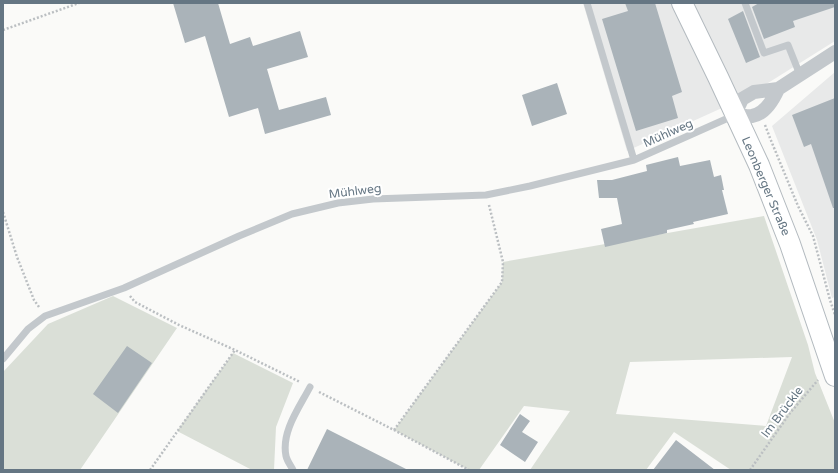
<svg xmlns="http://www.w3.org/2000/svg" width="838" height="473" font-family="'Varela Round',sans-serif">
<style>
.built{fill:#e8e9e9}
.green{fill:#dadfd7;fill-rule:evenodd}
.building{fill:#aab3b9}
.lines{fill:none;stroke-linecap:round;stroke-linejoin:round}
.secondary-casing{stroke:#b3babf;stroke-width:22}
.path{stroke:#bbbfc2;stroke-width:2.5;stroke-dasharray:2 2;stroke-linecap:butt}
.lane{stroke:#c3c8cc;stroke-width:7}
.street{stroke:#c3c8cc;stroke-width:14}
.secondary{stroke:#fff;stroke-width:20}
.labels{text-anchor:middle;dominant-baseline:central;stroke-width:4;stroke-linejoin:round;paint-order:stroke}
.street-label{font-size:12px;fill:#657683;stroke:#fff}
</style>
<rect width="100%" height="100%" fill="#fafaf8"/>
<path class="built" d="M 583,3 L 835,3 L 835,41 L 744,98 L 627,151 Z
M 835,72 L 835,297 L 832,298 L 817,240 L 772,126 Z"/>
<path class="green" d="M 764,216 L 808,345 L 815,373 L 835,423 L 835,470 L 731,470 L 674,432 L 646,470 L 530,470 L 570,411 L 524,406 L 479,470 L 469,470 L 394,430 L 502,282 L 503,262 ZM 792,357 L 766,426 L 616,414 L 630,362 Z
M 113,296 L 177,328 L 80,470 L 3,470 L 3,372 L 48,324 Z
M 233,353 L 293,383 L 276,427 L 274,470 L 252,470 L 177,431 Z"/>
<path class="building" d="M 173,3 L 218,3 L 230,44 L 250,37 L 253,46 L 300,31 L 308,57 L 267,69 L 279,110 L 326,97 L 331,115 L 265,134 L 258,108 L 229,117 L 205,36 L 185,43 Z
M 625,3 L 655,3 L 682,92 L 672,96 L 678,118 L 636,131 L 602,19 L 628,11 Z
M 759,3 L 835,3 L 835,7 L 793,21 L 795,27 L 764,39 L 752,7 Z
M 743,11 L 760,57 L 746,63 L 728,19 Z
M 557,83 L 567,114 L 532,126 L 522,95 Z
M 835,98 L 835,208 L 833,208 L 811,144 L 804,147 L 792,115 Z
M 678,157 L 680,166 L 710,160 L 714,177 L 721,175 L 724,190 L 722,190 L 728,214 L 693,222 L 694,224 L 667,230 L 667,233 L 605,247 L 601,229 L 622,224 L 617,198 L 599,198 L 597,180 L 612,180 L 647,171 L 646,165 Z
M 127,346 L 152,363 L 118,413 L 93,394 Z
M 520,414 L 530,421 L 522,432 L 538,442 L 525,462 L 500,445 Z
M 327,429 L 408,470 L 307,470 Z
M 676,440 L 715,470 L 653,470 Z"/>
<g class="lines">
<g class="secondary-casing">
<path id="secondary" d="M 682,3 L 718,77 L 759,165 L 790,244 L 835,376"/>
</g>
<path class="path" d="M 3,30 L 79,3
M 765,125 L 770,138 L 798,206 L 813,236 L 830,300 L 835,315
M 3,212 L 17,257 L 34,300 L 39,307
M 130,296 L 135,302 L 179,325 L 235,350 L 300,382
M 319,392 L 394,430 L 469,470
M 394,430 L 502,282 L 503,262 L 489,205
M 150,470 L 235,350
M 750,470 L 790,413 L 818,380"/>
<path class="lane" d="M 587,3 L 634,160
M 745,3 L 764,53 L 788,45 L 800,75
M 3,359 L 28,329 L 45,316 L 124,288 L 239,236 L 292,214 L 338,203 L 373,199 L 486,195 L 530,186 L 634,160 L 735,115
M 293,470 C 291,466 287,461 286,456 C 281,432 299,408 310,387"/>
<path class="street" d="M 778,89 C 773,100 765,114 752,116 C 747,117 740,115 735,114 L 742,99 L 754,92 L 778,89 L 835,52"/>
<use href="#secondary" class="secondary"/>
</g>
<g class="labels">
<g class="street-label">
<text transform="translate(668 133) rotate(-24)">Mühlweg</text>
<text transform="translate(766 186) rotate(67)">Leonberger Straße</text>
<text transform="translate(355 191) rotate(-7)">Mühlweg</text>
<text transform="translate(782 412) rotate(-53)">Im Brückle</text>
</g>
</g>
<rect width="838" height="473" fill="none" stroke="#657683" stroke-width="8"/>
</svg>
